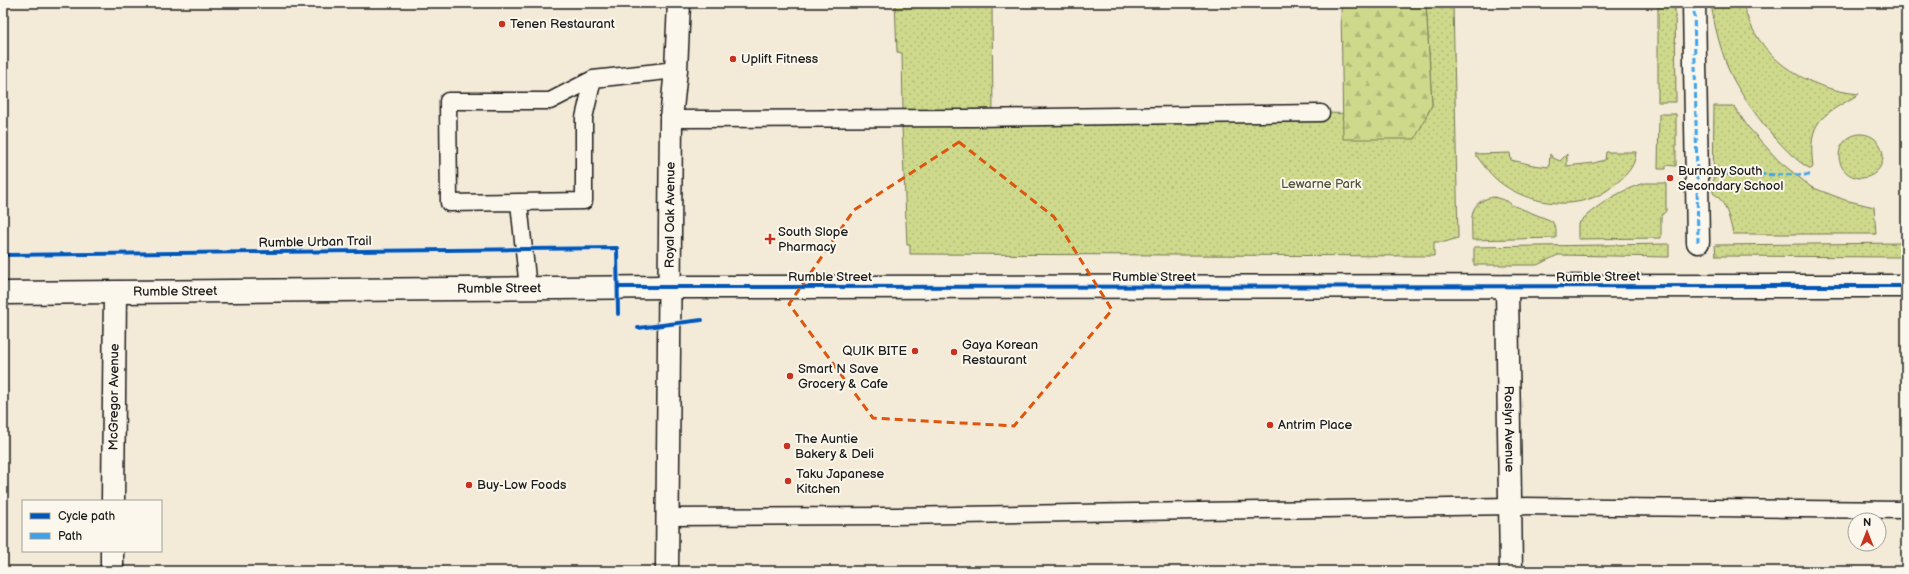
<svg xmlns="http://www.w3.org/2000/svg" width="1909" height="574" font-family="'Balsamiq Sans',sans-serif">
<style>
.green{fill:url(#green-dots);stroke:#757a54}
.forest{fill:url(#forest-firs);stroke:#757a54}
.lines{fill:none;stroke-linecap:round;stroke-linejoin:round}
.service-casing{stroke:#1c1c1c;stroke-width:19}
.pedestrian-casing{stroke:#1c1c1c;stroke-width:25}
.minor-casing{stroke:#1c1c1c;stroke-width:25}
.tertiary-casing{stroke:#1c1c1c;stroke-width:25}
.service{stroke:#fbf7ec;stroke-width:16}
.pedestrian{stroke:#fbf7ec;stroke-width:22}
.minor{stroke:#fbf7ec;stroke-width:22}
.tertiary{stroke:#fbf7ec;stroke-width:22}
.quiet{stroke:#3da2ea;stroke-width:3;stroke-dasharray:6 3;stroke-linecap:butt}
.cycleway-casing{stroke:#fbf7ec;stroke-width:6}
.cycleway{stroke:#0057b8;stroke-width:4}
.marked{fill:none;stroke:#de560d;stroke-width:3;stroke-dasharray:8 5;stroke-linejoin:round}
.poi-dot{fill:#c8321e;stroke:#fbf7ec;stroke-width:1.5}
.labels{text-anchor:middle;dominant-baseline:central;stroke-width:4;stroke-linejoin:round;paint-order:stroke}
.poi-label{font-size:13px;fill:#1c1c1c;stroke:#fbf7ec;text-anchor:start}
.park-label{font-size:13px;fill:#51553e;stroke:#fbf7ec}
.street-label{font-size:13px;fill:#1c1c1c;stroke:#fbf7ec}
</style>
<defs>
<pattern id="green-dots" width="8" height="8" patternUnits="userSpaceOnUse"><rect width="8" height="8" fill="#ced98c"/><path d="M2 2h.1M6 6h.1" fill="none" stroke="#b0ba78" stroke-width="1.8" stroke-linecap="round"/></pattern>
<pattern id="forest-firs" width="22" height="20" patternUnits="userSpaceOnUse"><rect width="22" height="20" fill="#ced98c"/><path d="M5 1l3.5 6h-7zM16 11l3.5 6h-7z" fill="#b0ba78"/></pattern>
</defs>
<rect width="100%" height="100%" fill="#f3ead8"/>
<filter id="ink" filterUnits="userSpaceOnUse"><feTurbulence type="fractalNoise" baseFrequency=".025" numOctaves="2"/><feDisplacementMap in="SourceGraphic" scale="8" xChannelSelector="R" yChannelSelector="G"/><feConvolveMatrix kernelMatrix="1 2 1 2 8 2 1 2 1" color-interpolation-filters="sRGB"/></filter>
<g filter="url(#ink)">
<path class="green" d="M 895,3 L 992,3 L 993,118 L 1321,113 L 1427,115 L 1432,105 L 1426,3 L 1453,3 L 1458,238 L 1445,242 L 1434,242 L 1434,256 L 910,254 L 910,245 L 907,245 L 902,127 L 908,127 L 907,110 L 903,110 L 902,53 L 897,52 Z
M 1658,3 L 1675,3 L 1676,102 L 1658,102 Z
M 1711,3 L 1743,3 C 1756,58 1806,89 1859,94 C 1823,116 1807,118 1813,167 L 1811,169 C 1784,156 1739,96 1728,68 C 1720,47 1714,25 1711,3 Z
M 1714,106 L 1734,106 L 1748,127 L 1779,161 L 1811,187 L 1845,200 L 1874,207 L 1876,234 L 1733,234 C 1730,221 1726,200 1713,193 Z
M 1659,114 L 1676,114 L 1676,166 L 1666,165 L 1666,169 L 1658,169 Z
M1839 156a22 22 0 1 1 44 0a22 22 0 1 1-44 0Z
M 1606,152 L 1636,152 C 1635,168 1625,176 1613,186 C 1581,213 1528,206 1497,180 C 1489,173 1482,163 1475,154 L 1510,153 L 1511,160 L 1533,165 L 1549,167 L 1550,154 L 1553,158 L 1560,161 L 1567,154 L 1567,166 L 1594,163 L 1605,160 Z
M 1645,183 L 1666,183 L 1666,211 L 1661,216 L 1661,238 L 1578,239 L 1578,224 C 1593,207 1624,188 1645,183 Z
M 1494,197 L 1507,201 L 1512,205 L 1552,221 L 1556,229 L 1556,238 L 1472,240 C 1472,219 1467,201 1494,197 Z
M 1906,243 L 1906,257 L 1716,256 L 1715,245 Z
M 1669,244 L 1669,257 L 1558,255 L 1537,265 L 1474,265 L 1474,247 Z"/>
<path class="forest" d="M 1341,3 L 1426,3 L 1432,105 L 1415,139 L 1343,139 Z"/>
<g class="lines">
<g class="service-casing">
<path id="service" d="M 593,79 L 584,118 L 584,201 L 449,203 L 448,101 L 550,101 L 593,79 L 676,70
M 671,119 L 973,118 L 1321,113
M 519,203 L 528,288
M 666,517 L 895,516 L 1511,506 L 1906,510"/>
</g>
<g class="pedestrian-casing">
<path id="pedestrian" d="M 1694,3 L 1698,242"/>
</g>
<g class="minor-casing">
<g id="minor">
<path id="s1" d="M 1507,288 L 1511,571"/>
<path id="s2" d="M 113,501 L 115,293"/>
<path d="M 112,571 L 112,551"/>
</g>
</g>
<g class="tertiary-casing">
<g id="tertiary">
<path id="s3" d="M 3,293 L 669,287 L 1906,286"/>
<path id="s4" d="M 667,571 L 671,119 L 676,70 L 679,3"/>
</g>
</g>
<use href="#service" class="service"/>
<use href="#pedestrian" class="pedestrian"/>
<use href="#minor" class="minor"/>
<use href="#tertiary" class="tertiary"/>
<path class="quiet" d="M 1694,3 L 1698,242
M 1696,174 L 1812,175"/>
<g class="cycleway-casing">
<path id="cycleway" d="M 3,255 L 617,248 L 618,314
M 618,287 L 1906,286
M 638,328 L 702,320"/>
</g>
<use href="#cycleway" class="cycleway"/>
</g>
</g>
<path class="marked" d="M 959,142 L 1054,217 L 1112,310 L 1014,426 L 873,418 L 789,304 L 854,210 Z"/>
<g class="poi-dot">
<circle cx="502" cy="24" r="4"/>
<circle cx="733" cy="59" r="4"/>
<circle cx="1670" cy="178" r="4"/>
<path d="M768 233h4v4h4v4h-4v4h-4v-4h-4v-4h4z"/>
<circle cx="915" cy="351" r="4"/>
<circle cx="954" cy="352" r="4"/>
<circle cx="790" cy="376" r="4"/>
<circle cx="1270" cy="425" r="4"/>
<circle cx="787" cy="446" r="4"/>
<circle cx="788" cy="481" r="4"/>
<circle cx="469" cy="485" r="4"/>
</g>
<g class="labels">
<g class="poi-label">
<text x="510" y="24">Tenen Restaurant</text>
<text x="741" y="59">Uplift Fitness</text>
<text x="1678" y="171">Burnaby South<tspan x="1678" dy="15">Secondary School</tspan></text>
<text x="778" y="232">South Slope<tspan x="778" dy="15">Pharmacy</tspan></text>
<text x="962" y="345">Gaya Korean<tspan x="962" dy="15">Restaurant</tspan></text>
<text x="907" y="351" text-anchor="end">QUIK BITE</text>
<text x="798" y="369">Smart N Save<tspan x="798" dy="15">Grocery &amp; Cafe</tspan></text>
<text x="1278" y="425">Antrim Place</text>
<text x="795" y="439">The Auntie<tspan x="795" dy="15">Bakery &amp; Deli</tspan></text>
<text x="796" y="474">Taku Japanese<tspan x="796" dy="15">Kitchen</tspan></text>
<text x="477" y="485">Buy-Low Foods</text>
</g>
<g class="park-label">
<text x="1321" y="184">Lewarne Park</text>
</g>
<g class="street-label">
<text stroke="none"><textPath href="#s4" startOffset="356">Royal Oak Avenue</textPath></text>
<text transform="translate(315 242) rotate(-1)">Rumble Urban Trail</text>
<text x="830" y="277">Rumble Street</text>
<text x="1154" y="277">Rumble Street</text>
<text transform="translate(1598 277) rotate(-1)">Rumble Street</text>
<text stroke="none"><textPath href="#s3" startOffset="496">Rumble Street</textPath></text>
<text stroke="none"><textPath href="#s3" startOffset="172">Rumble Street</textPath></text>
<text stroke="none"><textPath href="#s2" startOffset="104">McGregor Avenue</textPath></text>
<text stroke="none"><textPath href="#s1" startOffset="141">Roslyn Avenue</textPath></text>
</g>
</g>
<rect width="1909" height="574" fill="none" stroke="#fbf7ec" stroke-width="16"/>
<rect x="8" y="8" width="1893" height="558" fill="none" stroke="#1c1c1c" stroke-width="1.5" filter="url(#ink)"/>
<rect x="22" y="500" width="140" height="52" fill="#fbf7ec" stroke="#a29f99"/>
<rect x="30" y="513" width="20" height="6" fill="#0057b8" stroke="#a29f99"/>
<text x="58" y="520" font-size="12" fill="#1c1c1c">Cycle path</text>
<rect x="30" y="533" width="20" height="6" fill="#3da2ea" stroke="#a29f99"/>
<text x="58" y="540" font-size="12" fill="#1c1c1c">Path</text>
<g transform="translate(1867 532)"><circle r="19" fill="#fbf7ec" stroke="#a29f99"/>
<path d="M0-3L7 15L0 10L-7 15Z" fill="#c8321e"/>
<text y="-6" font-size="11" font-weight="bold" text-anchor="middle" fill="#1c1c1c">N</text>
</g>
</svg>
